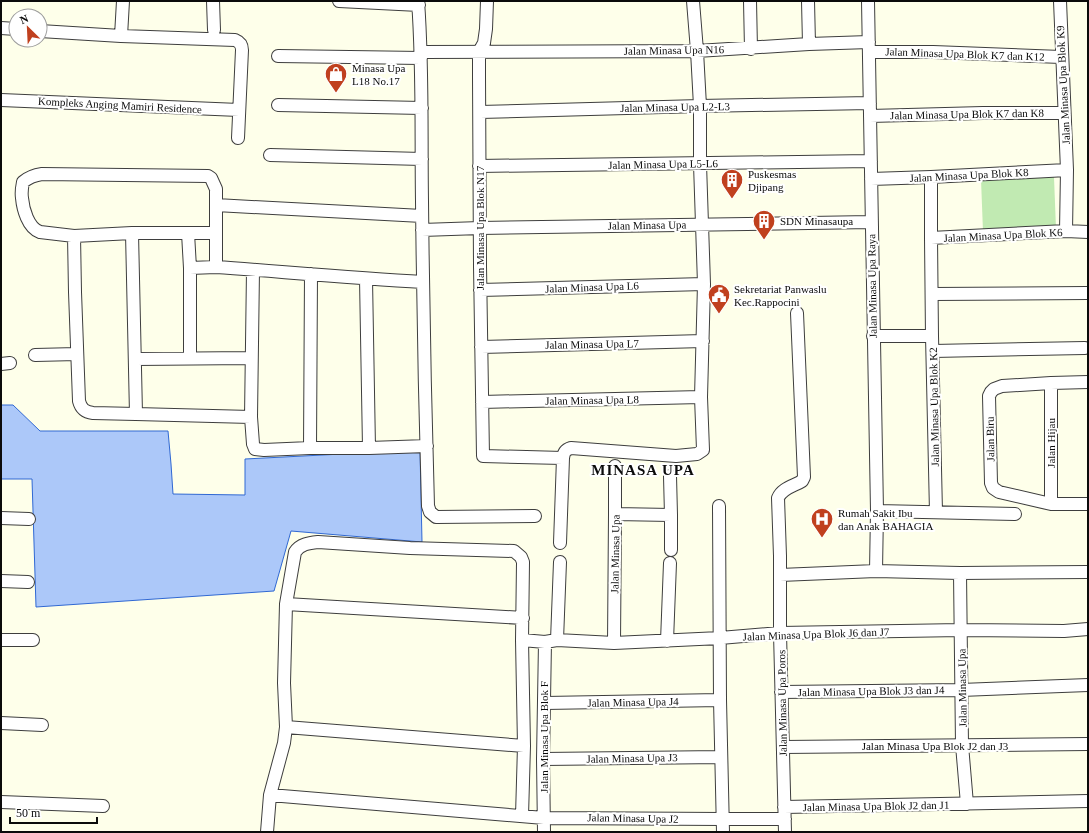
<svg xmlns="http://www.w3.org/2000/svg" width="1089" height="833" font-family="Georgia,serif">
<style>
.green{fill:#c1eab2}
.water{fill:#acc8f9;stroke:#3068d3}
.lines{fill:none;stroke-linecap:round;stroke-linejoin:round}
.minor-casing{stroke:#3e3e3e;stroke-width:14}
.minor{stroke:#fff;stroke-width:12}
.labels{text-anchor:middle;dominant-baseline:central;stroke-width:4;stroke-linejoin:round;paint-order:stroke}
.street-label{font-size:11px;fill:#0b0b0b;stroke:#fff}
.poi-label{font-size:11px;fill:#0b0b0b;stroke:#fff;text-anchor:start}
.district-label{font-size:15px;font-weight:bold;letter-spacing:1px;fill:#0b0b0b;stroke:#fff}
</style>
<rect width="100%" height="100%" fill="#feffea"/>
<path class="green" d="M 1054,177 L 1056,229 L 983,232 L 981,179 Z"/>
<path class="water" d="M 1,405 L 13,405 L 40,431 L 168,431 L 171,464 L 173,494 L 245,495 L 245,459 L 420,450 L 422,542 L 291,531 L 274,591 L 36,607 L 32,479 L 1,479 Z"/>
<g class="lines">
<g class="minor-casing">
<path id="minor" d="M 213,1 L 214,30
M 339,1 L 419,5
M 418,1 C 423,67 421,134 422,201 C 423,302 425,404 428,506 L 430,512 L 436,517 L 535,516
M 487,1 L 486,29 L 484,43 L 479,52 L 479,77 L 480,266 L 483,456 L 563,458 C 564,452 565,450 571,448 L 676,456 L 697,454 L 703,450 L 701,397 L 704,284 L 700,164 L 700,106 L 697,51 L 693,1
M 750,1 L 751,49
M 808,1 L 809,44
M 868,1 L 877,511 L 876,571
M 1060,1 L 1067,170 L 1066,231
M 1,28 L 16,29
M 40,31 L 121,36 L 123,1
M 121,36 L 235,40 C 240,42 242,45 242,50 L 238,138
M 421,52 L 697,51 L 809,44 L 869,42
M 869,52 L 933,52 L 1061,57
M 278,56 L 421,58
M 1,100 L 239,110
M 278,105 L 422,108
M 480,112 L 700,106 L 870,103
M 870,116 L 983,113 L 1064,113
M 270,155 L 422,159
M 479,166 L 871,161
M 931,177 L 931,238 L 1066,231 L 1088,232
M 871,179 L 931,177 L 1067,170
M 216,205 L 422,216
M 422,230 L 480,228 L 871,222
M 188,233 L 190,268 L 190,358
M 215,233 L 132,233 L 136,414 L 251,417
M 74,236 L 132,233
M 931,238 L 932,336
M 190,268 L 216,267
M 253,270 L 251,417 L 253,444 L 255,449 L 264,450 L 310,448 L 369,448 L 427,446
M 366,279 L 369,448
M 480,290 L 704,284
M 932,294 L 1088,293
M 873,336 L 932,336 L 936,512
M 481,347 L 703,341
M 933,351 L 1085,348
M 35,355 L 77,354
M 135,359 L 251,358
M 1,364 L 10,363
M 1088,382 L 1051,383 L 1002,386 L 994,389 L 991,392 L 989,396 L 991,483 L 993,488 L 999,492 L 1051,504 L 1088,504
M 482,402 L 701,397
M 136,414 L 93,413 C 85,412 81,409 79,401 L 75,292 L 74,236 L 40,232 C 28,228 23,209 22,198 C 21,192 22,187 23,182 C 29,177 35,175 42,174 L 208,176 L 211,178 L 216,189 L 216,267 C 285,272 354,278 423,282
M 310,448 L 311,274
M 670,476 L 671,515
M 1051,504 L 1051,383
M 719,506 L 720,700 L 723,832
M 877,511 L 1015,514
M 615,514 L 671,515 L 671,550
M 1,518 L 29,519
M 560,543 L 563,458
M 960,573 L 962,745 L 967,804
M 780,575 L 876,571 L 960,573 L 1088,572
M 1,581 L 28,582
M 1,640 L 33,640
M 522,640 L 545,642 L 557,640 L 614,643 L 720,638 L 780,633 L 961,630 L 1064,631 L 1088,629
M 557,640 L 560,562
M 667,641 L 670,563
M 614,643 L 615,514 L 615,466
M 781,692 L 961,690 L 1088,685
M 545,703 L 720,700
M 1,723 L 42,725
M 286,727 L 524,746 L 522,640 L 523,562 L 521,557 L 514,551 L 410,548 L 318,542 C 309,543 300,544 295,552 L 286,604 L 523,618
M 783,747 L 1088,744
M 543,759 L 721,757
M 270,795 L 544,818 L 723,819 L 785,819
M 1,802 L 103,806
M 784,807 L 1088,801
M 522,816 L 524,746
M 267,832 L 270,795 L 284,743 L 286,727 L 284,683 L 286,604
M 544,832 L 543,759 L 545,642
M 785,832 L 780,633 L 780,556 L 778,498 C 782,488 794,486 802,481 L 804,477 L 797,313"/>
</g>
<use href="#minor" class="minor"/>
</g>
<defs>
<g id="shop-pin" transform="scale(1.15)"><path d="M0 17L-7.5 6A9.5 9.5 0 1 1 7.5 6Z" fill="#c0401e" stroke="#fff"/><path d="M-5-2.5h2.3a2.7 3.5 0 0 1 5.4 0H5L5.5 6h-11ZM-1.5-2.5h3a1.5 2.3 0 0 0-3 0Z" fill="#fff"/></g>
<g id="building-pin" transform="scale(1.15)"><path d="M0 17L-7.5 6A9.5 9.5 0 1 1 7.5 6Z" fill="#c0401e" stroke="#fff"/><path d="M-4-6H4V6H1V3H-1V6H-4ZM-2.5-4.3h1.7v1.8h-1.7ZM.8-4.3h1.7v1.8H.8ZM-2.5-1h1.7V.8h-1.7ZM.8-1h1.7V.8H.8Z" fill="#fff"/></g>
<g id="civic-pin" transform="scale(1.15)"><path d="M0 17L-7.5 6A9.5 9.5 0 1 1 7.5 6Z" fill="#c0401e" stroke="#fff"/><path d="M-.6-6.5H3V-4.5H.6V-3L4-1V1h2V6H-6V1h2V-1L-.6-3ZM-1.2 2.5V6h2.4V2.5Z" fill="#fff"/></g>
<g id="hospital-pin" transform="scale(1.15)"><path d="M0 17L-7.5 6A9.5 9.5 0 1 1 7.5 6Z" fill="#c0401e" stroke="#fff"/><path d="M-5-5h3v3.5h4V-5h3V5h-3V1.5h-4V5h-3Z" fill="#fff"/></g>
</defs>
<g fill-rule="evenodd">
<use href="#shop-pin" x="336" y="74"/>
<use href="#building-pin" x="732" y="180"/>
<use href="#building-pin" x="764" y="221"/>
<use href="#civic-pin" x="719" y="295"/>
<use href="#hospital-pin" x="822" y="519"/>
</g>
<g class="labels">
<g class="street-label">
<text transform="translate(674 50) rotate(-1)">Jalan Minasa Upa N16</text>
<text transform="translate(965 54) rotate(2)">Jalan Minasa Upa Blok K7 dan K12</text>
<text transform="translate(1063 85) rotate(-93)">Jalan Minasa Upa Blok K9</text>
<text transform="translate(120 105) rotate(3)">Kompleks Anging Mamiri Residence</text>
<text transform="translate(675 107) rotate(-1)">Jalan Minasa Upa L2-L3</text>
<text transform="translate(967 114) rotate(-1)">Jalan Minasa Upa Blok K7 dan K8</text>
<text transform="translate(663 164) rotate(-1)">Jalan Minasa Upa L5-L6</text>
<text transform="translate(969 175) rotate(-3)">Jalan Minasa Upa Blok K8</text>
<text transform="translate(647 225) rotate(-1)">Jalan Minasa Upa</text>
<text transform="translate(480 228) rotate(-90)">Jalan Minasa Upa Blok N17</text>
<text transform="translate(1003 235) rotate(-3)">Jalan Minasa Upa Blok K6</text>
<text transform="translate(872 286) rotate(-91)">Jalan Minasa Upa Raya</text>
<text transform="translate(592 287) rotate(-2)">Jalan Minasa Upa L6</text>
<text transform="translate(592 344) rotate(-1)">Jalan Minasa Upa L7</text>
<text transform="translate(592 400) rotate(-1)">Jalan Minasa Upa L8</text>
<text transform="translate(934 407) rotate(-91)">Jalan Minasa Upa Blok K2</text>
<text transform="translate(990 439) rotate(-91)">Jalan Biru</text>
<text transform="translate(1051 443) rotate(-90)">Jalan Hijau</text>
<text transform="translate(615 554) rotate(-89)">Jalan Minasa Upa</text>
<text transform="translate(816 634) rotate(-2)">Jalan Minasa Upa Blok J6 dan J7</text>
<text transform="translate(962 688) rotate(-91)">Jalan Minasa Upa</text>
<text transform="translate(871 691) rotate(-1)">Jalan Minasa Upa Blok J3 dan J4</text>
<text transform="translate(633 702) rotate(-1)">Jalan Minasa Upa J4</text>
<text transform="translate(782 703) rotate(-91)">Jalan Minasa Upa Poros</text>
<text transform="translate(544 737) rotate(-90)">Jalan Minasa Upa Blok F</text>
<text x="935" y="746">Jalan Minasa Upa Blok J2 dan J3</text>
<text transform="translate(632 758) rotate(-1)">Jalan Minasa Upa J3</text>
<text transform="translate(876 806) rotate(-1)">Jalan Minasa Upa Blok J2 dan J1</text>
<text transform="translate(633 818) rotate(1)">Jalan Minasa Upa J2</text>
</g>
<g class="poi-label">
<text x="352" y="68">Minasa Upa<tspan x="352" dy="13">L18 No.17</tspan></text>
<text x="748" y="174">Puskesmas<tspan x="748" dy="13">Djipang</tspan></text>
<text x="780" y="221">SDN Minasaupa</text>
<text x="734" y="289">Sekretariat Panwaslu<tspan x="734" dy="13">Kec.Rappocini</tspan></text>
<text x="838" y="513">Rumah Sakit Ibu<tspan x="838" dy="13">dan Anak BAHAGIA</tspan></text>
</g>
<g class="district-label">
<text x="643" y="470">MINASA UPA</text>
</g>
</g>
<rect width="1089" height="833" fill="none" stroke="#0b0b0b" stroke-width="4"/>
<g transform="translate(28 28) rotate(336)"><circle r="19" fill="#ffffff" stroke="#9d9d9d"/>
<path d="M0-3L7 15L0 10L-7 15Z" fill="#c0401e"/>
<text y="-6" font-size="11" font-weight="bold" text-anchor="middle" fill="#0b0b0b">N</text>
</g>
<path d="M10 817v6h87v-6" fill="none" stroke="#0b0b0b" stroke-width="2"/>
<text x="16" y="817" font-size="12" fill="#0b0b0b" stroke="#ffffff" stroke-width="3" paint-order="stroke">50 m</text>
</svg>
